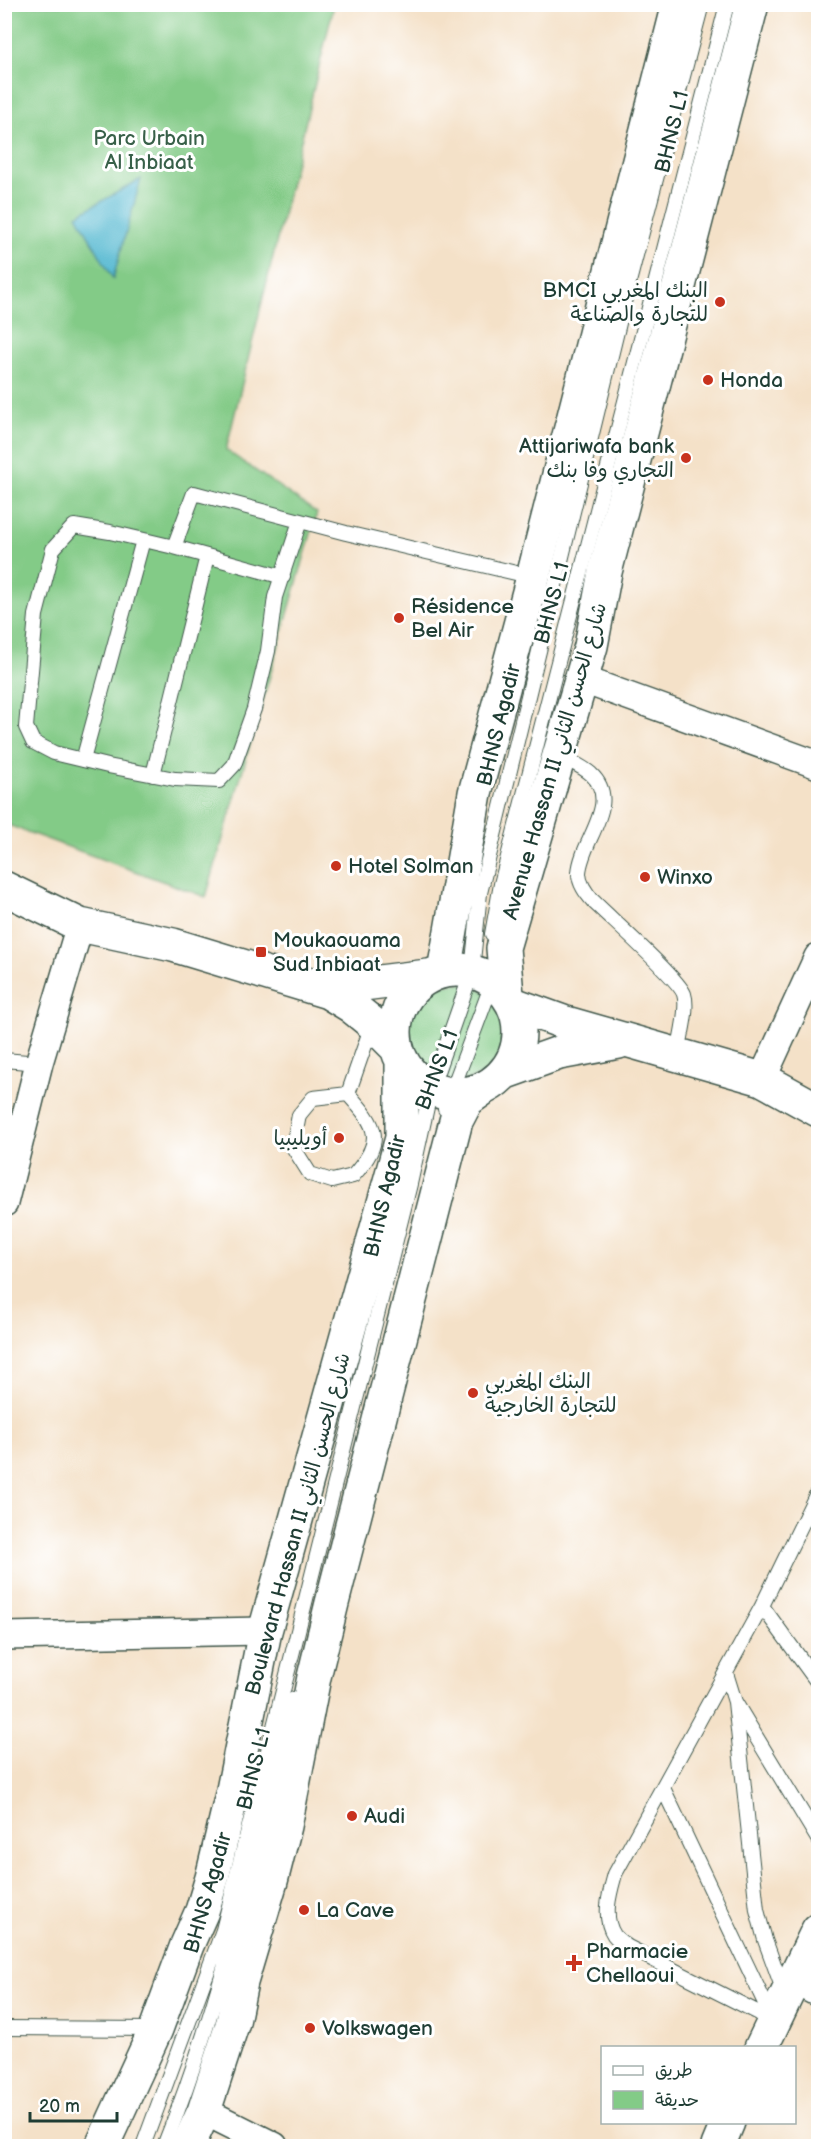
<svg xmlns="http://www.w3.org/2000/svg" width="823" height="2151" font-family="'Balsamiq Sans','Playpen Sans Arabic',sans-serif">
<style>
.green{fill:#83cb87;stroke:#51845e;stroke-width:1.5}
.water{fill:#52b8d0;stroke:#387a82;stroke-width:1.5}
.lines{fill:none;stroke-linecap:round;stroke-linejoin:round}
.lane-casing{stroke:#3f564a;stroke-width:16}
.street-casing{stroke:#3f564a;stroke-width:30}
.secondary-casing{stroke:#3f564a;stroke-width:36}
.lane{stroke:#fff;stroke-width:14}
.street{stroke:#fff;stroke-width:27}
.secondary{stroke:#fff;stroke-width:33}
.poi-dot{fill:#c8321e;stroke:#fff;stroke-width:2}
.labels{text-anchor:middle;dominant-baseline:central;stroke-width:6;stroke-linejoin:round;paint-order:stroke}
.street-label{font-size:21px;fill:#1f3d34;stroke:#fff}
.park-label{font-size:21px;fill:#386049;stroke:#fff}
.poi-label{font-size:21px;fill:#1f3d34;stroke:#fff;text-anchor:start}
</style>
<rect width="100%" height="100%" fill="#fff"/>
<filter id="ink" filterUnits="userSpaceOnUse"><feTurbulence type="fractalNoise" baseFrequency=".0167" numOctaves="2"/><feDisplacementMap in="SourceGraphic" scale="12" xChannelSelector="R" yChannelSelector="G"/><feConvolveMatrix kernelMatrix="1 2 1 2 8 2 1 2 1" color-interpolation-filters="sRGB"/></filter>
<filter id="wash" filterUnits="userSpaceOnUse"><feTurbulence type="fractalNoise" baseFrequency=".008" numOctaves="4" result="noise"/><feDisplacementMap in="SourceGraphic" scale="24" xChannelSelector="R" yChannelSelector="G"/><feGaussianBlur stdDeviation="1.35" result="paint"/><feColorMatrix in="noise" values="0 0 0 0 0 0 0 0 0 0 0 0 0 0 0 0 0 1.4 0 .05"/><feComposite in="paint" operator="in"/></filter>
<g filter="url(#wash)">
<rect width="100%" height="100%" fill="#f4e1c8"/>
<path class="green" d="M 4,5 L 334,5 L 226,450 L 317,513 L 206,897 L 5,824 Z
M408 1032a49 49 0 1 1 98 0a49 49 0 1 1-98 0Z"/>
<path class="water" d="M 141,179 L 113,279 L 77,215 Z"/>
</g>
<g filter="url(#ink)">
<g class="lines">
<g class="lane-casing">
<path id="lane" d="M 300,521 L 275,597 L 268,651 L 254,709 L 234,765 L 219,781 L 175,779 L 108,766 L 54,753 L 33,742 L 26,727 L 36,615 L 53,549 L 74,526 L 110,532 L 174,547 L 194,493 L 346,533 L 533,577
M 174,547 L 283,577
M 559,755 C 569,761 582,766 591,774 C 622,803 581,840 579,873 C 579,884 586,893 593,901 C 609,917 679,979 684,994 C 689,1009 680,1038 678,1054
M 83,760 L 143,540
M 153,775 L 207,556
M 492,934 L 501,884 L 727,4
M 4,1060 L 39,1063
M 348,1094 C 378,1127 385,1140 353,1176 L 332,1181 L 310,1174 L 293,1147 L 299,1115 L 313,1098 Z
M 348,1094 L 372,1025
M 445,1109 L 493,981 L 493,971
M 762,1606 L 818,1683
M 726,1673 L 735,1702 L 818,1839
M 735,1702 L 757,1910 L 765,1940 L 784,1992
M 663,1788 L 772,2018
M 773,2020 L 628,1947 C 624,1944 617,1939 614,1935 C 602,1917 610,1892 615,1874 L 762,1606 L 818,1491
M 4,2028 L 156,2029
M 143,2146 L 223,1930 L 410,1184 L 431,1089 L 472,971 L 480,893 L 629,282 L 702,4
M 164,2146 C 222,2002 255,1850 294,1699"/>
</g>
<g class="street-casing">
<path id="street" d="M 581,679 L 818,765
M 762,1079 L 818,957
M 4,1203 L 39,1063 L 80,925
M 4,1636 L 265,1631
M 793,1980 L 818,1993
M 204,2111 L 274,2146"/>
</g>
<g class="secondary-casing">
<path id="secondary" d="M 4,888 L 80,925 L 173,945 L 328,992 L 351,1006 L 372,1023 L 396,1047
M395 1032a62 62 0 1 1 124 0a62 62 0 1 1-124 0Z
M 444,971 L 475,793 L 533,577 L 679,4
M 316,984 L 363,984 L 428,976
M 507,995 L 503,948 L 591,646 L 605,572 L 752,4
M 513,1004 L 563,1022 L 762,1079 L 818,1110
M 506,1072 L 559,1053 L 619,1042
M 761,2048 L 818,1930
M 102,2146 L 156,2029 L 187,1945 L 202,1911 L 212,1878 L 233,1790 L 265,1631 L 402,1138 L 402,1063
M 188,2146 L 204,2111 L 233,2022 L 241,1982 L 271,1881 L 285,1826 L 314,1677 L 332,1603 L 456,1121 L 467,1100 L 481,1090
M 718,2146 L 728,2122"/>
</g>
<use href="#lane" class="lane"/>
<use href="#street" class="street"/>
<use href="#secondary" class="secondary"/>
</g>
</g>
<g class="poi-dot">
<circle cx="720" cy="302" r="6"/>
<circle cx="708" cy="380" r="6"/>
<circle cx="686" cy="458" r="6"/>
<circle cx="399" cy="618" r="6"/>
<circle cx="336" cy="866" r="6"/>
<circle cx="645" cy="877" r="6"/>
<rect x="255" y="946" width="12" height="12" rx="3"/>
<circle cx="339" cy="1138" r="6"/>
<circle cx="473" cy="1393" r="6"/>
<circle cx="352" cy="1816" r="6"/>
<circle cx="304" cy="1910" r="6"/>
<path d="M571 1954h6v6h6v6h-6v6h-6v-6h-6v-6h6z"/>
<circle cx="310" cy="2028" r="6"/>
</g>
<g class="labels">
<g class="street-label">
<text transform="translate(672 132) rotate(-76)">BHNS L1</text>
<text transform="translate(552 603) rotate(-75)">BHNS L1</text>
<text transform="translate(499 725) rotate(-76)">BHNS Agadir</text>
<text transform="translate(555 761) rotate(-74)">Avenue Hassan II شارع الحسن الثاني</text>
<text transform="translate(437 1070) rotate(-69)">BHNS L1</text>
<text transform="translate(385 1196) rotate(-77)">BHNS Agadir</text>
<text transform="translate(298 1524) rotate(-75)">Boulevard Hassan II شارع الحسن الثاني</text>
<text transform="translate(254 1769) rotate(-76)">BHNS L1</text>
<text transform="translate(208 1893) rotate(-74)">BHNS Agadir</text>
</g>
<g class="park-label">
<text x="149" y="138">Parc Urbain<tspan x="149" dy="24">Al Inbiaat</tspan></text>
</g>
<g class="poi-label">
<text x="708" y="290" text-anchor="end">BMCI البنك المغربي<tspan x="708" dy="24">للتجارة والصناعة</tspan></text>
<text x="720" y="380">Honda</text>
<text x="674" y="446" text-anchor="end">Attijariwafa bank<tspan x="674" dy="24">التجاري وفا بنك</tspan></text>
<text x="411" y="606">Résidence<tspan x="411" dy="24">Bel Air</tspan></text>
<text x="348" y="866">Hotel Solman</text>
<text x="657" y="877">Winxo</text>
<text x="273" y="940">Moukaouama<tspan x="273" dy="24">Sud Inbiaat</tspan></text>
<text x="327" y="1138" text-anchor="end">أويليبيا</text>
<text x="485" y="1381">البنك المغربي<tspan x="485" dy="24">للتجارة الخارجية</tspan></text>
<text x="364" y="1816">Audi</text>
<text x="316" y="1910">La Cave</text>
<text x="586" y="1951">Pharmacie<tspan x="586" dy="24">Chellaoui</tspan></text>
<text x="322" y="2028">Volkswagen</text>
</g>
</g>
<rect width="823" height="2151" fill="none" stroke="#fff" stroke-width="24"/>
<rect x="601" y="2046" width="195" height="78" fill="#ffffff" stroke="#a5b1ae" stroke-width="1.5"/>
<rect x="613" y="2066" width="30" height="9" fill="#ffffff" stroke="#a5b1ae" stroke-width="1.5"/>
<text x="655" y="2076" font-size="18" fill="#1f3d34">طريق</text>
<rect x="613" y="2091" width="30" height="18" fill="#83cb87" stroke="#a5b1ae" stroke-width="1.5"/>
<text x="655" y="2106" font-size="18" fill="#1f3d34">حديقة</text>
<path d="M30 2112v9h87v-9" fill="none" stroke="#1f3d34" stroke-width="3"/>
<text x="39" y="2112" font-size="18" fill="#1f3d34" stroke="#ffffff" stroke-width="4.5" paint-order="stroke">20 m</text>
</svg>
